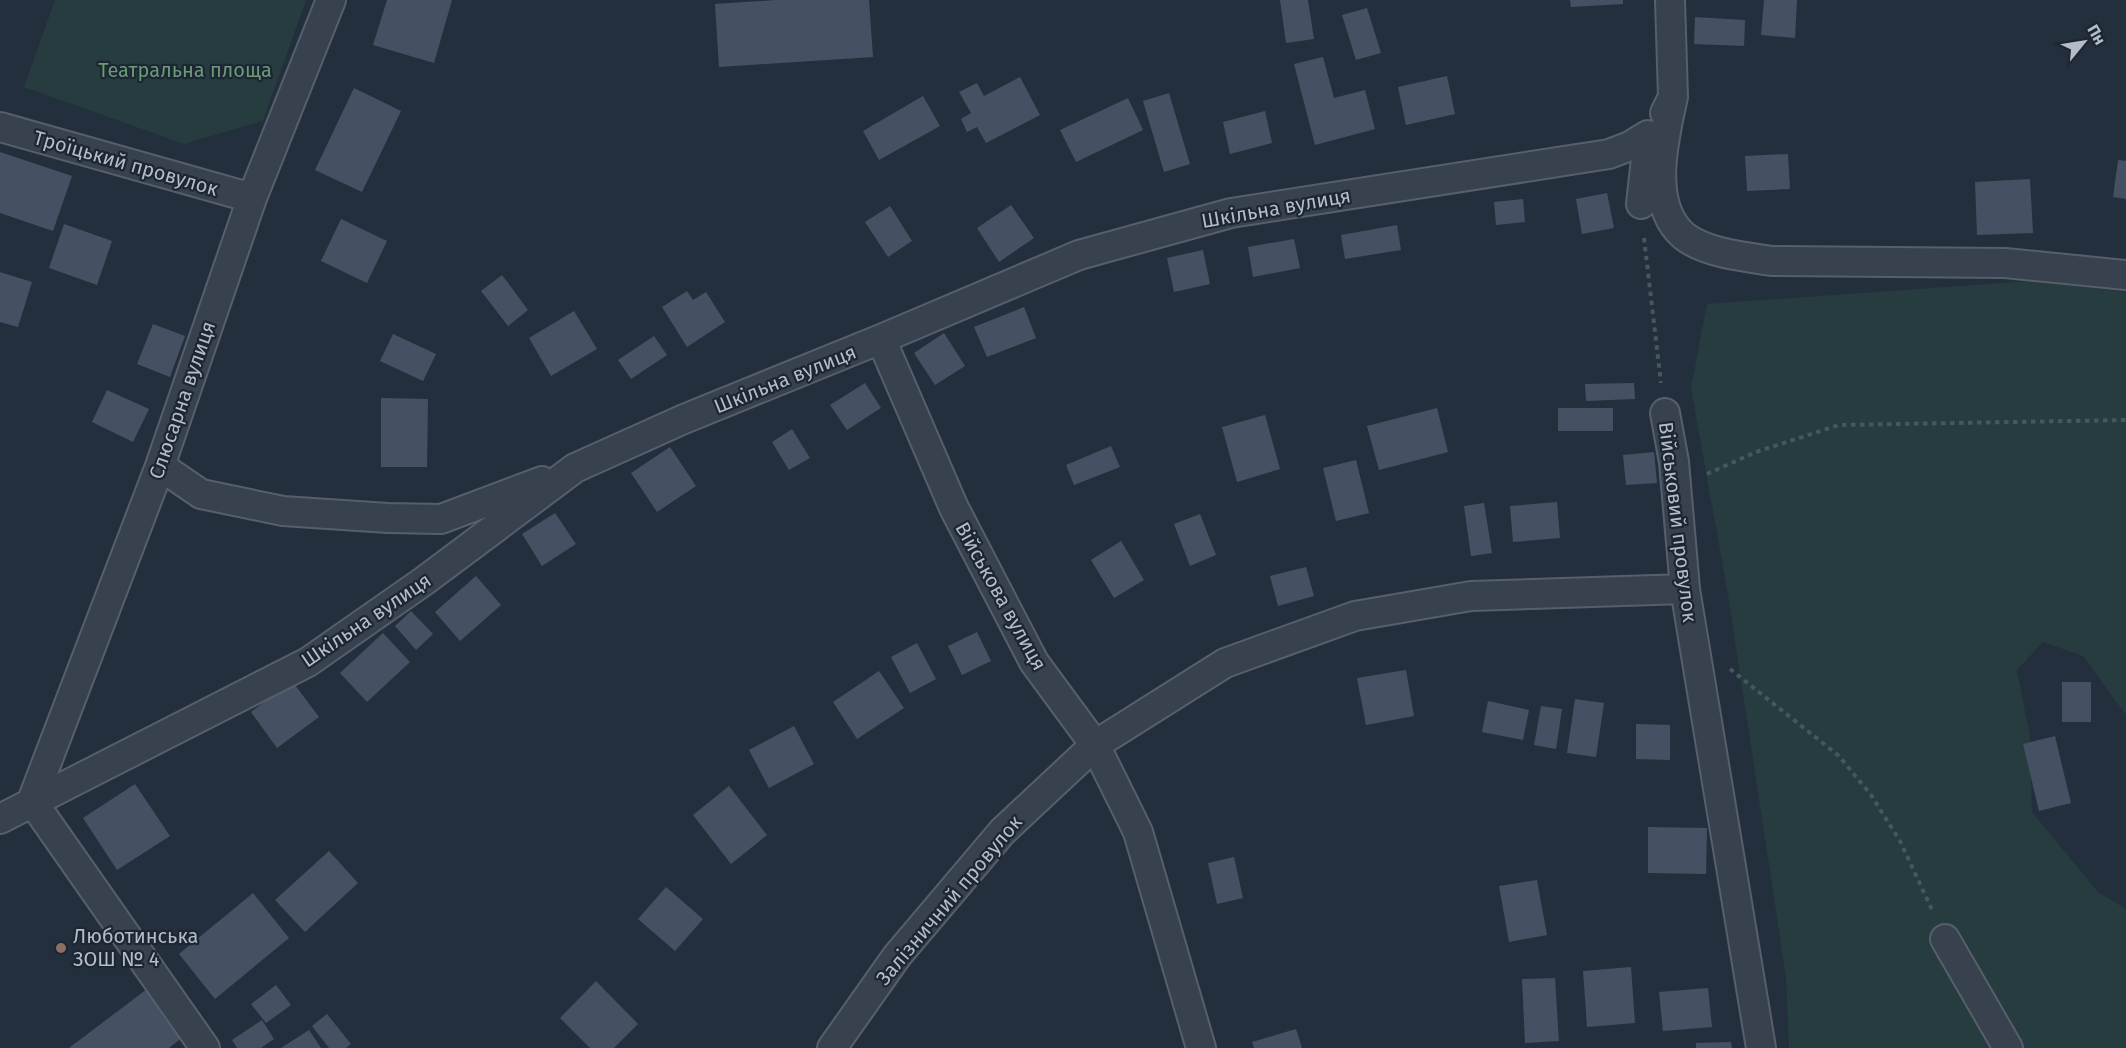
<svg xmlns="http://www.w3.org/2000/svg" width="2126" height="1048" font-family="'Fira Sans',sans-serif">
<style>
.green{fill:#263c3f}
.building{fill:#455162}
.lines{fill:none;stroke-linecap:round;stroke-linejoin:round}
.street-casing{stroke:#565f6c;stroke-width:32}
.path{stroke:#44595c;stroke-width:4;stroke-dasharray:4.5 4.5;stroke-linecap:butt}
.street{stroke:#38414e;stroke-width:28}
.education-dot{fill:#8d6e63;stroke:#1d2633;stroke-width:2}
.labels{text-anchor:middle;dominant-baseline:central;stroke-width:4.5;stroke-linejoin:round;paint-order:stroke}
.park-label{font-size:20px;fill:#6b9a76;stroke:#1d2633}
.street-label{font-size:20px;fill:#b4bcc9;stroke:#1d2633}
.poi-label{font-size:20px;fill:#b4bcc9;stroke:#1d2633;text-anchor:start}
</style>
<rect width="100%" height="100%" fill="#242f3e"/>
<path class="green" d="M 55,0 L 306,0 L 263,121 L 184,144 L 24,87 Z
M 2031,281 L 2126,292 L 2126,715 L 2083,656 L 2043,642 L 2017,670 L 2030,736 L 2032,812 L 2098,892 L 2126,909 L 2126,1048 L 1789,1048 L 1786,977 L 1728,595 L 1691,388 L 1707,304 Z"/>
<path class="building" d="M 387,0 L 452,0 L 434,63 L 373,45 Z
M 776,0 L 869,0 L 873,57 L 719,67 L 715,4 Z
M 1280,0 L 1308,0 L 1314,39 L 1286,43 Z
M 1570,0 L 1623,0 L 1623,4 L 1571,7 Z
M 1764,0 L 1797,0 L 1795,38 L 1761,35 Z
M 1367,8 L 1381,53 L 1356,60 L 1342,15 Z
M 1695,17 L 1745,20 L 1744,46 L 1694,44 Z
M 1323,57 L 1334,98 L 1365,90 L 1375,129 L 1315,145 L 1294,64 Z
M 1447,76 L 1455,114 L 1406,125 L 1398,87 Z
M 1020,77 L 1040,115 L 986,143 L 977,127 L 967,132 L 961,119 L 971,113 L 959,92 L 977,83 L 984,96 Z
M 354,88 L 401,111 L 362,192 L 315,170 Z
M 1169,93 L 1190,164 L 1164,172 L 1143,101 Z
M 923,96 L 940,126 L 879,160 L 863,131 Z
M 1128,98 L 1143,130 L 1076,162 L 1060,130 Z
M 1265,111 L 1272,143 L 1230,154 L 1223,122 Z
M 0,152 L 72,176 L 53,231 L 0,213 Z
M 1788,154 L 1790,189 L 1747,191 L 1745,156 Z
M 2118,160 L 2126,161 L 2126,199 L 2113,197 Z
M 2030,179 L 2033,233 L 1977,235 L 1975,182 Z
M 1607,193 L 1614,228 L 1582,234 L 1576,199 Z
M 1523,199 L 1525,222 L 1496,225 L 1494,202 Z
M 1011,205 L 1034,238 L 999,262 L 977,228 Z
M 890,206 L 912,241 L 888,257 L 865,222 Z
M 341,219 L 387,241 L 367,283 L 321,261 Z
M 64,224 L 112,241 L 97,285 L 49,268 Z
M 1397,225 L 1401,250 L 1345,259 L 1341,235 Z
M 1294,239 L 1300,268 L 1253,277 L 1248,247 Z
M 1203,250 L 1210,284 L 1174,292 L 1167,258 Z
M 0,272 L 32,282 L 18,327 L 0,322 Z
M 502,275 L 528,310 L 508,326 L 481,291 Z
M 687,291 L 693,300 L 706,292 L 725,322 L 687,347 L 662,307 Z
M 1024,307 L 1036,338 L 987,357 L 974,327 Z
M 574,311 L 597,349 L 551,376 L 529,338 Z
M 153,324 L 185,336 L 170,377 L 137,364 Z
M 944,333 L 965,366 L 935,385 L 914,353 Z
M 393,334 L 436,354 L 423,381 L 380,361 Z
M 654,336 L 667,355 L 631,379 L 618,360 Z
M 865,383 L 881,408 L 847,430 L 830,405 Z
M 1634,383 L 1635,399 L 1586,401 L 1585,384 Z
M 107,390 L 149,409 L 133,442 L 92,422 Z
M 381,398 L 428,399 L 427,467 L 381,467 Z
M 1437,408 L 1448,452 L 1379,470 L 1367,426 Z
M 1558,408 L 1613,408 L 1613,431 L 1558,431 Z
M 1265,415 L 1280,469 L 1237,482 L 1222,427 Z
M 792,429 L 810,458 L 789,470 L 772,442 Z
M 1111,446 L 1120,467 L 1074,485 L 1066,465 Z
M 670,447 L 696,486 L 657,512 L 631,473 Z
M 1654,452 L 1657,483 L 1626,485 L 1623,455 Z
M 1356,460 L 1369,513 L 1336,521 L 1323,468 Z
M 1557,502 L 1560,538 L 1513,542 L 1510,506 Z
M 1484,503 L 1492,553 L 1471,556 L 1464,506 Z
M 555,513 L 576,544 L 542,566 L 522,534 Z
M 1200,514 L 1216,555 L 1190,566 L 1174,524 Z
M 1121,541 L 1144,580 L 1114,598 L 1091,560 Z
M 1306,567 L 1314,596 L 1278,606 L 1270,576 Z
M 476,576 L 501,605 L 460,641 L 435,612 Z
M 411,611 L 433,634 L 416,650 L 395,626 Z
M 977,632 L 991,661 L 962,675 L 948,646 Z
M 383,633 L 410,662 L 367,702 L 340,673 Z
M 917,643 L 936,679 L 910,693 L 891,657 Z
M 1406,670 L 1414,716 L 1366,725 L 1357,678 Z
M 879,671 L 904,708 L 857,739 L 833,702 Z
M 292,681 L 319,717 L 277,748 L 251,712 Z
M 2062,682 L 2091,682 L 2091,722 L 2062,722 Z
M 1575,699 L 1604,703 L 1596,757 L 1567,753 Z
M 1488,701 L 1529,710 L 1523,740 L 1482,732 Z
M 1541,706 L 1562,709 L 1556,749 L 1534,745 Z
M 1636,724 L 1670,725 L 1670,760 L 1636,759 Z
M 794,726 L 814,764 L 769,788 L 749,750 Z
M 2055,736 L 2071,803 L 2039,811 L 2023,744 Z
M 135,784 L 170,836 L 117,870 L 83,818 Z
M 729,786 L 767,835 L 731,864 L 693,815 Z
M 1648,827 L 1707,828 L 1706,874 L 1648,873 Z
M 329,851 L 358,883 L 305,932 L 275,900 Z
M 1234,857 L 1243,898 L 1217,904 L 1208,863 Z
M 1537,880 L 1547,935 L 1509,942 L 1499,886 Z
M 666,887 L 703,919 L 675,951 L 638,919 Z
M 253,893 L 289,938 L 215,999 L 179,954 Z
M 1631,967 L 1635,1023 L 1587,1027 L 1583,971 Z
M 1555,978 L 1559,1041 L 1525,1043 L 1522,979 Z
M 596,981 L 638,1024 L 614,1048 L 590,1048 L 560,1018 Z
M 276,985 L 291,1005 L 266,1023 L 251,1004 Z
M 1708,988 L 1712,1027 L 1663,1031 L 1659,992 Z
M 147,989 L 184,1036 L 169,1048 L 69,1048 Z
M 327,1014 L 351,1044 L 346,1048 L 329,1048 L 312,1026 Z
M 262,1020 L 274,1039 L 261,1048 L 237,1048 L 232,1040 Z
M 1296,1029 L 1302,1048 L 1254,1048 L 1252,1042 Z
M 309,1030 L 321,1048 L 281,1048 Z
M 1731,1042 L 1732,1048 L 1696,1048 L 1696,1043 Z"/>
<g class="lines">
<g class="street-casing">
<path id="street" d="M 1673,97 C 1664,138 1647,205 1684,236 C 1705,253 1746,257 1772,261 L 2005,263 L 2126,275
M 1665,113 L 1673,97 L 1670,0
M 0,127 L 252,198
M 1641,204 L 1647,150
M 881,339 L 954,508 L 1034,662 L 1095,745 L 1138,832 L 1201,1048
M 1665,413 L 1674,462 L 1685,589 L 1761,1048
M 160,466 L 201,494 L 283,511 L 388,518 L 441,519 L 542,481
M 0,819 L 308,662 L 424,581 L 575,468 L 684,419 L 881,339 L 1079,255 L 1231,213 L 1609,154 L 1630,146 L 1648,135
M 1945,939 L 2008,1048
M 205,1048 L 32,801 L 160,466 L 252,198 L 331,0
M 832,1048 L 897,956 L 1002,832 L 1095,745 L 1225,663 L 1355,616 L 1471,596 L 1685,589"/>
</g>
<path class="path" d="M 1644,238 L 1661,383
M 1707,474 L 1756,452 L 1839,425 L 2126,420
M 1730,669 L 1839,756 L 1871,795 L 1900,841 L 1933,912"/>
<use href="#street" class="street"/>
</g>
<circle class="education-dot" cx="61" cy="948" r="6"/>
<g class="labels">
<g class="park-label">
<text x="185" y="70">Театральна площа</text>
</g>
<g class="street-label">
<text transform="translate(126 163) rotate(16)">Троїцький провулок</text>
<text transform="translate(1276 208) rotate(-10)">Шкільна вулиця</text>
<text transform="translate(785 379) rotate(-22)">Шкільна вулиця</text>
<text transform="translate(182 400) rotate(-71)">Слюсарна вулиця</text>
<text transform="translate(1678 522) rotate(83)">Військовий провулок</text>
<text transform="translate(1001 596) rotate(61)">Військова вулиця</text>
<text transform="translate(366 620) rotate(-34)">Шкільна вулиця</text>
<text transform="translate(949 900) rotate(-50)">Залізничний провулок</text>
</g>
<g class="poi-label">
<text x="73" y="936">Люботинська<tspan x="73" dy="23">ЗОШ № 4</tspan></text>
</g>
</g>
<g transform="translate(2084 42) rotate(60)" stroke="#1d2633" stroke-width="4.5" paint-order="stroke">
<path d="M0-4.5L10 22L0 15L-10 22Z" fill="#b4bcc9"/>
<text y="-9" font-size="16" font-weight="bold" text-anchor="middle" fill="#b4bcc9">Пн</text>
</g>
</svg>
